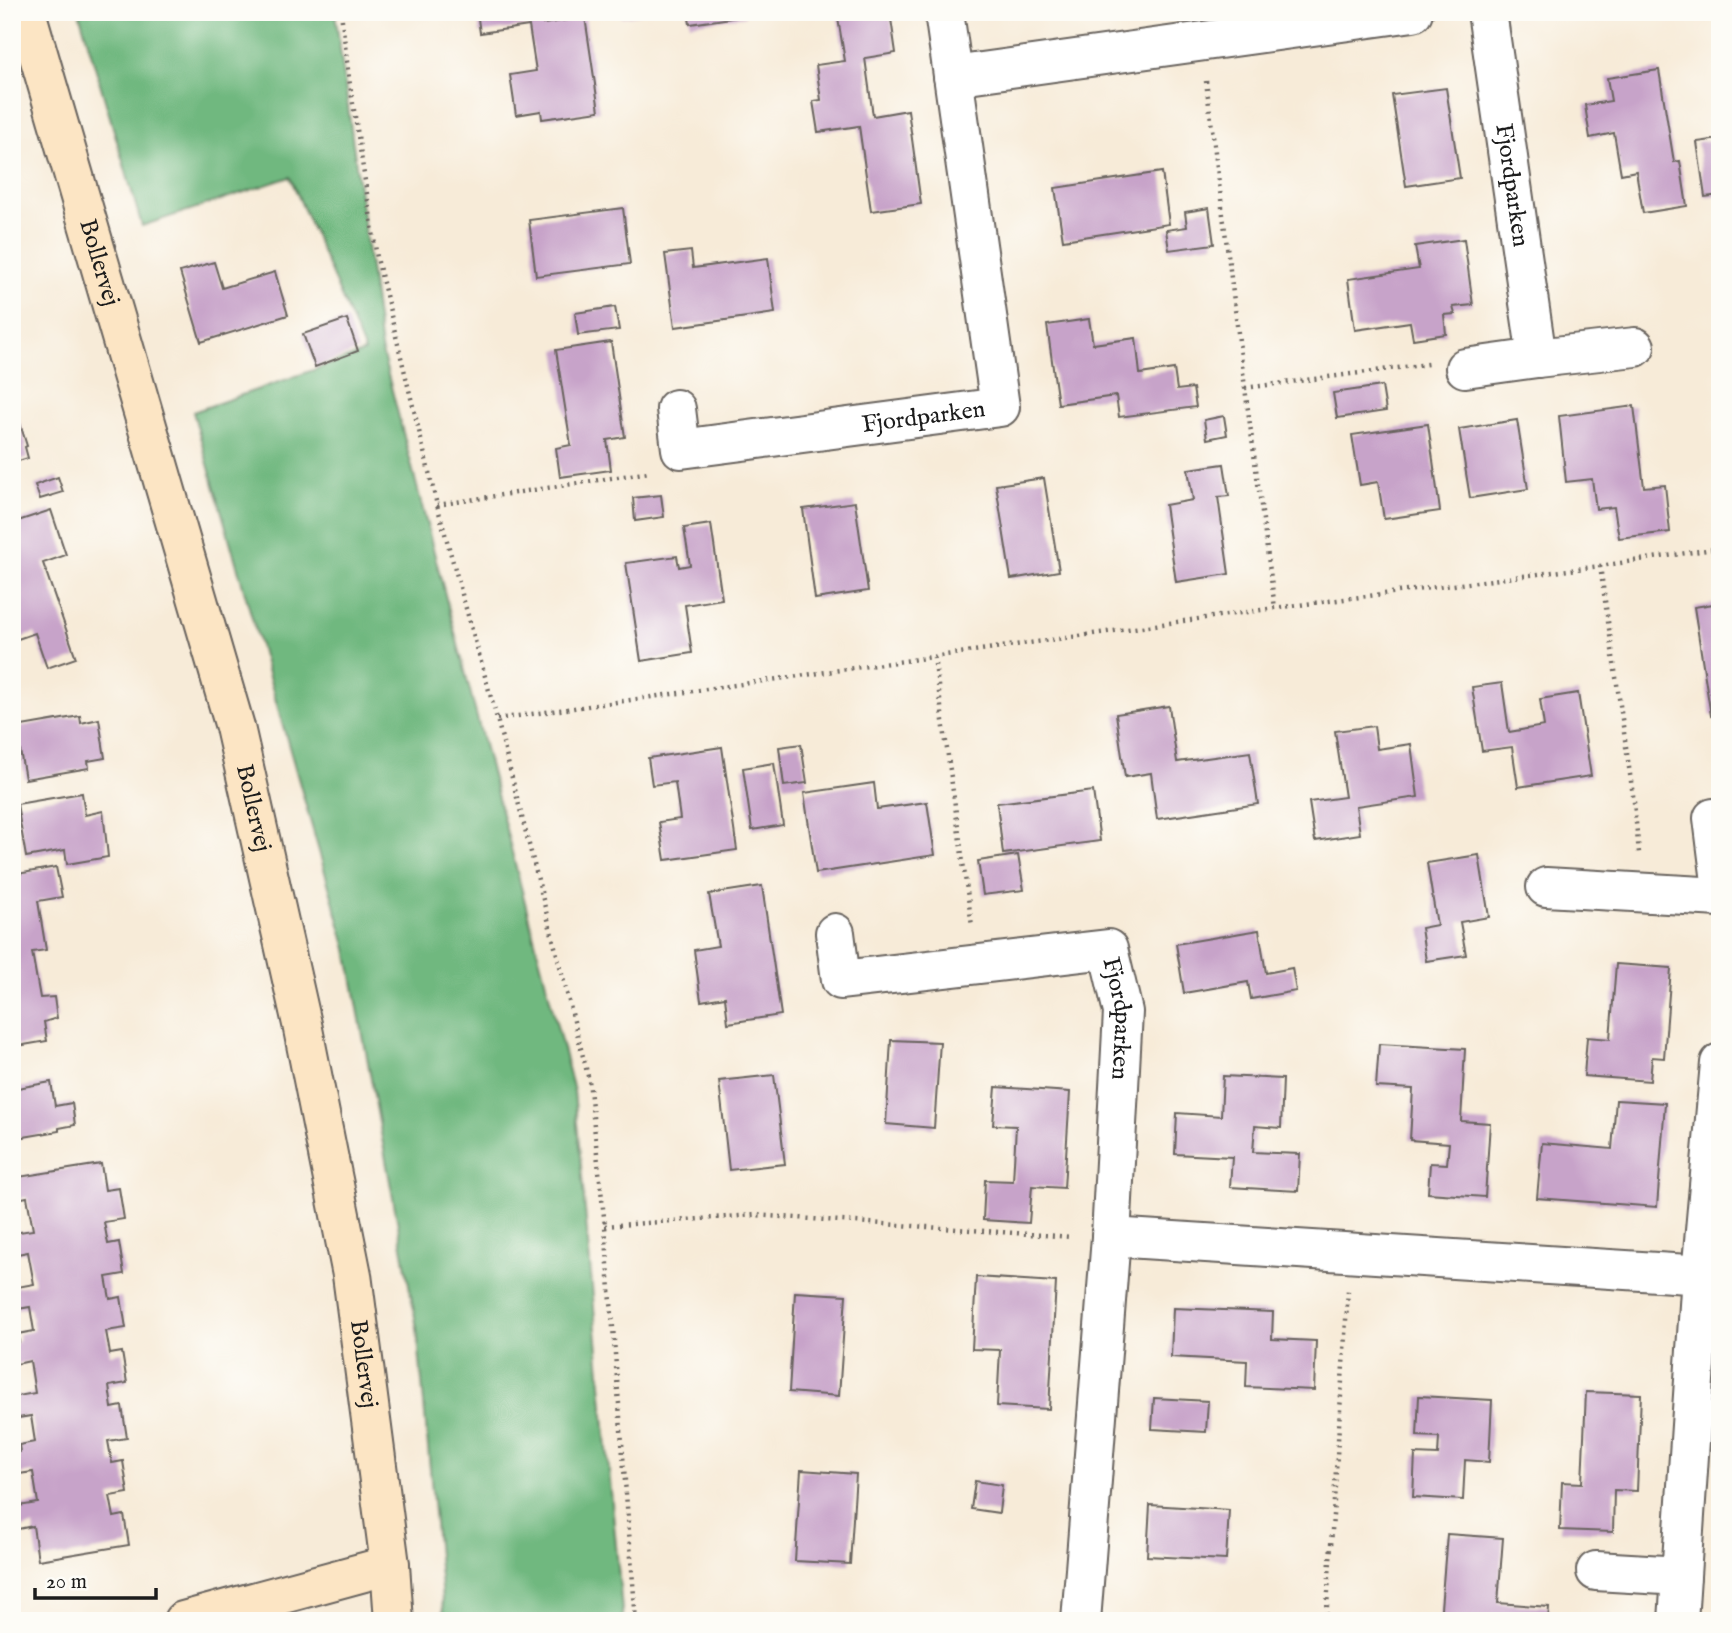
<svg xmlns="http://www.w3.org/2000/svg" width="1732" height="1633" font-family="'IM FELL English',serif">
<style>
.forest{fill:#70b87f;stroke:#466a4e;stroke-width:2}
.building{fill:#c7a3c9}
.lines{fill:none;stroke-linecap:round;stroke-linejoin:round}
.street-casing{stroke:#69645e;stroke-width:42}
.secondary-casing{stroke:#69645e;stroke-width:42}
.path{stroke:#69645e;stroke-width:4.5;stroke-dasharray:2 5;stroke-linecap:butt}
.street{stroke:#fff;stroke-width:38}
.secondary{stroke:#fce5c4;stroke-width:38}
.labels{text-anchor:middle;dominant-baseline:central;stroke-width:6;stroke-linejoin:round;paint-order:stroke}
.street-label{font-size:24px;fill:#1c1c1c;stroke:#fdfcf7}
</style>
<rect width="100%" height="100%" fill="#fdfcf7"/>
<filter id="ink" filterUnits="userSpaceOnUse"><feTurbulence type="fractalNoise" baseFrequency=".0143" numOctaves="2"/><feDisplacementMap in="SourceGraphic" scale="14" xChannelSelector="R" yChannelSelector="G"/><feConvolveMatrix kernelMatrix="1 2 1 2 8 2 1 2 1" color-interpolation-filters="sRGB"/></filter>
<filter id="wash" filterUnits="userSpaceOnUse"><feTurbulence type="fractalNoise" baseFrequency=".00686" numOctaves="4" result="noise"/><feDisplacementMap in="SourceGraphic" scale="28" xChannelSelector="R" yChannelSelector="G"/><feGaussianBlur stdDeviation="1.57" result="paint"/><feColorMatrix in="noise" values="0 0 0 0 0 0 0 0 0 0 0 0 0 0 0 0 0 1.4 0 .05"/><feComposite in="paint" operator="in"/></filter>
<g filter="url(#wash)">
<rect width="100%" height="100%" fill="#f7ebd8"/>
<path class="forest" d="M 79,12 L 335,12 L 381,348 L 574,1091 L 623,1621 L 444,1621 L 417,1328 L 347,949 L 193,412 L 365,352 L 290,177 L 142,226 Z"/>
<g id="blocks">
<path class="building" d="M 477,12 L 541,12 L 543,24 L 585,17 L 599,111 L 542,119 L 541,111 L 516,115 L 510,75 L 536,71 L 529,26 L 480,33 Z
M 620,12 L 639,12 L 640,14 L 621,17 Z
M 688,12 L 745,12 L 745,16 L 690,24 Z
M 837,12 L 890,12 L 896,53 L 865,58 L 873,116 L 908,110 L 921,204 L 871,211 L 859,126 L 818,132 L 813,101 L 821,100 L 816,65 L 845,61 Z
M 1659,70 L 1674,162 L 1680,161 L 1687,206 L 1643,213 L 1636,171 L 1621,174 L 1614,133 L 1590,138 L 1585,105 L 1611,101 L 1607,78 Z
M 1446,88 L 1460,178 L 1406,186 L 1392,95 Z
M 1720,139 L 1720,195 L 1705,197 L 1697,142 Z
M 1162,172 L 1169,224 L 1063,240 L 1055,188 Z
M 623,208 L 630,264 L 536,276 L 529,220 Z
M 1209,208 L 1214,244 L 1169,250 L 1166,230 L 1187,227 L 1185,212 Z
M 1464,239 L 1473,305 L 1453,307 L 1455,314 L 1444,315 L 1446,334 L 1413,339 L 1410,322 L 1355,330 L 1348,279 L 1419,269 L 1415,246 Z
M 691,251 L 693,268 L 768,258 L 775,313 L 675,327 L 665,254 Z
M 214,262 L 222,288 L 275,272 L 288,315 L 201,342 L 180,272 Z
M 615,307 L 619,330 L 578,335 L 575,313 Z
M 347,319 L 358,351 L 315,367 L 303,334 Z
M 1089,319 L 1093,344 L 1136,338 L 1140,374 L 1174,369 L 1177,390 L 1193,388 L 1196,407 L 1119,417 L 1116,396 L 1058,404 L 1047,325 Z
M 611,342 L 625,437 L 607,440 L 611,470 L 560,477 L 556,448 L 571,445 L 556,350 Z
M 1382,386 L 1386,411 L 1337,418 L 1333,393 Z
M 12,398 L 27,446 L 25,447 L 28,458 L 12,463 Z
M 1634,406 L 1644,487 L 1665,485 L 1670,532 L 1619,538 L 1614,507 L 1596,509 L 1592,479 L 1566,482 L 1559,416 Z
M 1224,416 L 1227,435 L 1207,439 L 1204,420 Z
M 1517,420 L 1528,489 L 1470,498 L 1459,429 Z
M 1428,424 L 1440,511 L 1384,519 L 1378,482 L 1360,485 L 1352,435 Z
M 1224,464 L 1229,496 L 1218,497 L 1229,574 L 1176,582 L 1165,505 L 1193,500 L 1188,469 Z
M 58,477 L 63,492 L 40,499 L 35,485 Z
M 1044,478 L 1059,571 L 1011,579 L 996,485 Z
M 661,495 L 664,517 L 635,521 L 633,498 Z
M 855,502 L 868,591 L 815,599 L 803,509 Z
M 51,510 L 66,555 L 43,563 L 76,658 L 47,668 L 35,633 L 12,641 L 12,523 Z
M 711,524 L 722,599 L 685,605 L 692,653 L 641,661 L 626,563 L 677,556 L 679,567 L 690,565 L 684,528 Z
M 1720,603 L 1720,714 L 1711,716 L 1694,607 Z
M 1502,683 L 1509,732 L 1544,726 L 1540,699 L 1578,693 L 1591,776 L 1518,787 L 1512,747 L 1482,751 L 1472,687 Z
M 1169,706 L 1177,762 L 1250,752 L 1258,804 L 1157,819 L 1151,773 L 1125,777 L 1116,714 Z
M 80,716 L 81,723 L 99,719 L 105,758 L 88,761 L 89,768 L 25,779 L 16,727 Z
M 1374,726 L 1377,749 L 1411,744 L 1418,797 L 1356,806 L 1360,834 L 1315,841 L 1309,802 L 1345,797 L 1335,731 Z
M 12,739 L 14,739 L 17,760 L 12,760 Z
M 801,744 L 807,783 L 784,786 L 779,747 Z
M 722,747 L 737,850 L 665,860 L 659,822 L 680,819 L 675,782 L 652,785 L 648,758 Z
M 774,763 L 783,825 L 752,830 L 743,768 Z
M 874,783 L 877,809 L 927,802 L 935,855 L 816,873 L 804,793 Z
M 1093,791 L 1100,841 L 1003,854 L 997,803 Z
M 82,793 L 85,815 L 103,811 L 108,857 L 67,864 L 65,850 L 26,857 L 17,804 Z
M 1018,855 L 1024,890 L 983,895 L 978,861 Z
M 1479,855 L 1489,917 L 1460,922 L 1466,955 L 1426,961 L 1421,928 L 1437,925 L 1427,863 Z
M 56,867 L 62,897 L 38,901 L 46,950 L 32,952 L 40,998 L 54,997 L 57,1018 L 44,1022 L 47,1041 L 12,1047 L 12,875 Z
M 762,886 L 781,1015 L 728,1023 L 725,997 L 701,1001 L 694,950 L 718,946 L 709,894 Z
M 1259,930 L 1266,973 L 1292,968 L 1296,991 L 1251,999 L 1248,982 L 1184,993 L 1176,944 Z
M 1616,964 L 1671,968 L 1664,1058 L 1652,1057 L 1650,1081 L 1584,1076 L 1587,1037 L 1610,1039 Z
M 891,1040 L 940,1042 L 934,1128 L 886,1124 Z
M 1379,1044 L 1465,1049 L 1461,1121 L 1490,1123 L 1485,1197 L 1428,1193 L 1430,1163 L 1447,1164 L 1449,1143 L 1410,1140 L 1413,1089 L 1376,1087 Z
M 774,1075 L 785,1164 L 729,1170 L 719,1081 Z
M 1223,1076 L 1283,1079 L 1281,1128 L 1255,1126 L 1253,1152 L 1300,1154 L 1298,1191 L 1230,1187 L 1232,1157 L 1175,1154 L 1177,1113 L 1221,1116 Z
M 51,1082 L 55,1106 L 72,1103 L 75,1125 L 59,1128 L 59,1131 L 12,1139 L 12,1089 Z
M 996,1087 L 1070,1092 L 1064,1188 L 1032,1186 L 1029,1223 L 983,1220 L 985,1180 L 1013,1181 L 1016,1126 L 993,1125 Z
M 1616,1100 L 1665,1103 L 1657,1207 L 1537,1198 L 1542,1143 L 1612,1149 Z
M 101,1164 L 105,1190 L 119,1188 L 124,1219 L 104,1222 L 108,1244 L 119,1242 L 124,1274 L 106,1277 L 110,1299 L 121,1297 L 126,1328 L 106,1331 L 110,1354 L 122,1352 L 127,1383 L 109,1386 L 112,1408 L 122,1406 L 127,1438 L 108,1441 L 112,1463 L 123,1461 L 128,1493 L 110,1496 L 114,1517 L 124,1515 L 129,1545 L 38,1560 L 33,1526 L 13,1530 L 12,1528 L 12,1507 L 38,1503 L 33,1472 L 12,1475 L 12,1453 L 20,1452 L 19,1445 L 35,1442 L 31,1416 L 12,1419 L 12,1397 L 35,1393 L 30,1361 L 12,1365 L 12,1343 L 19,1342 L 18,1334 L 34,1331 L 30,1307 L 12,1310 L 12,1288 L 34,1284 L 28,1252 L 12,1255 L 12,1233 L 33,1230 L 27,1197 L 12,1200 L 12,1178 Z
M 976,1277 L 1056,1282 L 1049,1409 L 997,1406 L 1000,1350 L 972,1349 Z
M 795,1292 L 846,1295 L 839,1396 L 789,1392 Z
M 1173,1308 L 1273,1312 L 1272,1339 L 1316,1341 L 1314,1390 L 1246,1387 L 1247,1361 L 1171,1357 Z
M 1586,1392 L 1641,1394 L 1637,1491 L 1614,1490 L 1613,1532 L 1560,1530 L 1562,1482 L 1582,1483 Z
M 1419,1396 L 1492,1400 L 1489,1462 L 1465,1460 L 1463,1500 L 1413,1497 L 1415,1454 L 1438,1455 L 1439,1437 L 1417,1436 Z
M 1154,1398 L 1208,1401 L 1206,1432 L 1152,1429 Z
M 801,1470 L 856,1474 L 850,1564 L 795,1561 Z
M 975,1481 L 1002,1485 L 999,1513 L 971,1509 Z
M 1150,1505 L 1229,1510 L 1226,1560 L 1147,1556 Z
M 1447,1534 L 1503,1538 L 1498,1603 L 1549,1607 L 1548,1621 L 1440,1621 Z"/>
</g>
</g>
<g filter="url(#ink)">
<use href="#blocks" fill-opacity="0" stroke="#69645e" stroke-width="2"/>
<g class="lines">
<g class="street-casing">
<g id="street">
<path id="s1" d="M 1487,12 L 1537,358"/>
<path d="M 953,76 L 1413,12"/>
<path d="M 1465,368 L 1537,358 L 1635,347"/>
<path id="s2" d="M 676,409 L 681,449 L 1000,407 L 944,12"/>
<path d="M 1713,818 L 1720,874"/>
<path d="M 1546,887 L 1720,897"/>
<path id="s3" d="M 835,933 L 841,980 L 1108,949 L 1123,1012 L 1111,1237 L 1720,1276"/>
<path d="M 1596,1571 L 1681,1576"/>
<path d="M 1081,1621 L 1111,1237"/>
<path d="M 1678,1621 L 1701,1275 L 1720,1063"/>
</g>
</g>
<g class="secondary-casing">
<g id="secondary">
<path id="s4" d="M 26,12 L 235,727 L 302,1024 L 352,1275 L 390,1565 L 394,1621"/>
<path d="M 183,1621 L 390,1565"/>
</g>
</g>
<path class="path" d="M 341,12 L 349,78 L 377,258 L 437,505 L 497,719 L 589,1080 L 605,1226 L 636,1621
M 1206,81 L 1245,388 L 1275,608
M 1245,388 L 1428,364
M 437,505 L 650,472
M 1600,566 L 1634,802 L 1639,853
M 934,657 L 972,926
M 497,719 L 1275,608 L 1600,566 L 1720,548
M 605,1226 L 754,1215 L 1072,1237
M 1326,1621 L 1348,1290"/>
<use href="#street" class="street"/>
<use href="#secondary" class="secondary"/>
</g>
</g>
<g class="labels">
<g class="street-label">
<text stroke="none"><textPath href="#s1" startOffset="175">Fjordparken</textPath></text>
<text stroke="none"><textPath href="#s4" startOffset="261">Bollervej</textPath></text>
<text stroke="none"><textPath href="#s2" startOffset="285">Fjordparken</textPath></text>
<text stroke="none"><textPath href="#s4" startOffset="828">Bollervej</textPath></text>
<text stroke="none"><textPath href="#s3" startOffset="387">Fjordparken</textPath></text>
<text stroke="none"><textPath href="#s4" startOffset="1395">Bollervej</textPath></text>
</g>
</g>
<rect width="1732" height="1633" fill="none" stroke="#fdfcf7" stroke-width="42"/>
<path d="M35 1588v10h121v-10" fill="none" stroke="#1c1c1c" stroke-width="3.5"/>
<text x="46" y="1588" font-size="21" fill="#1c1c1c" stroke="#fdfcf7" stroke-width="5" paint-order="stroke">20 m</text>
</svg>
